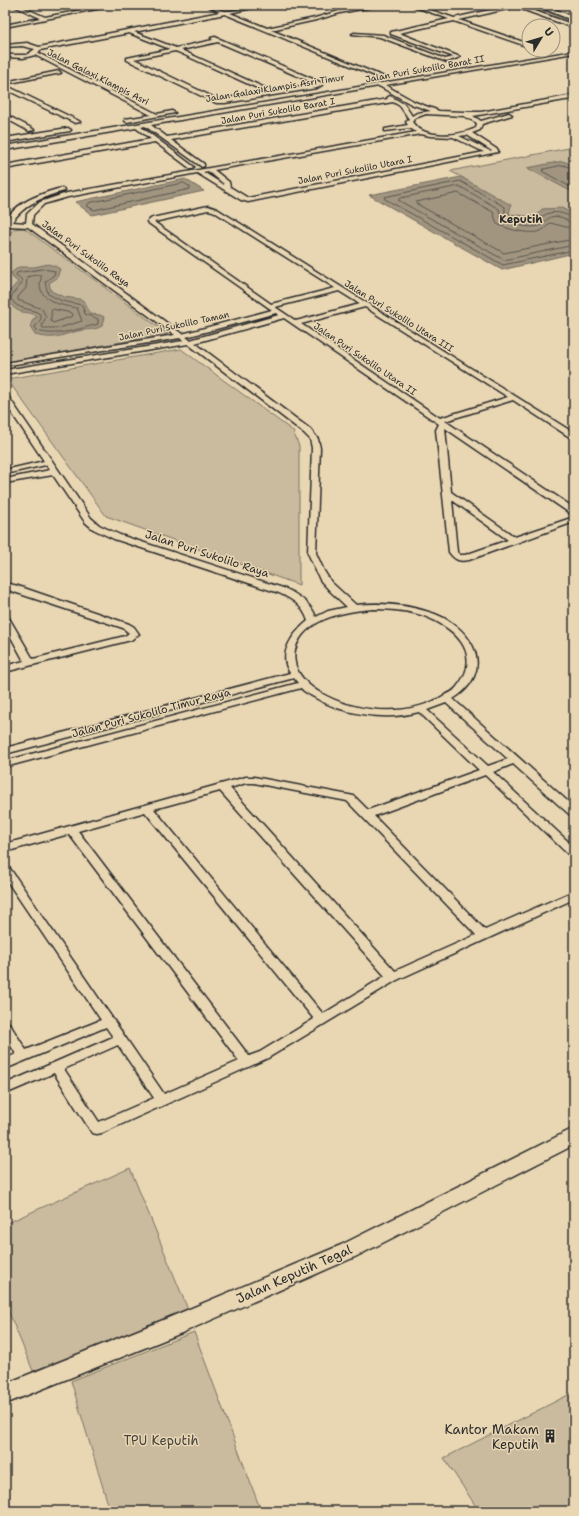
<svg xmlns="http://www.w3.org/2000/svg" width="579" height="1516" font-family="'Shantell Sans',sans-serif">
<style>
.green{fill:#cabb9e;stroke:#7a7364}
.water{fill:#a19580;stroke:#726b5e}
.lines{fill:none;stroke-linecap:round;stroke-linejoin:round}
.shore{stroke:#5a554d;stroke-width:1}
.river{fill:#a19580;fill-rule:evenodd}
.street-casing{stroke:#2b2b2b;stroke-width:3}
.secondary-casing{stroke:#2b2b2b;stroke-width:3}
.street{fill:#e9d7b4;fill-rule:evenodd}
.secondary{fill:#e9d7b4;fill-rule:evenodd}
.labels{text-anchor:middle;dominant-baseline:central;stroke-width:3;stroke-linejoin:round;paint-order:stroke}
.far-street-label{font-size:9px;fill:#2b2b2b;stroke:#e9d7b4}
.far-quarter-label{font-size:11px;font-weight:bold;fill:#2b2b2b;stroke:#e9d7b4}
.street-label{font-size:11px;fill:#2b2b2b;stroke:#e9d7b4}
.near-street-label{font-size:13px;fill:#2b2b2b;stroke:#e9d7b4}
.near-poi-label{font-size:13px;fill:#2b2b2b;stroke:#e9d7b4;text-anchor:end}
.near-park-label{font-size:13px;fill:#43413c;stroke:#e9d7b4}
</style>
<rect width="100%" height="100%" fill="#e9d7b4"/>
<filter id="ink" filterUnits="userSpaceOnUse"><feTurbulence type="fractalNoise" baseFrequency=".025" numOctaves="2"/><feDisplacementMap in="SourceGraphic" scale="8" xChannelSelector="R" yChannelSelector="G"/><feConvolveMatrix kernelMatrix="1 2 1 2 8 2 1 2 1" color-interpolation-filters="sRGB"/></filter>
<g filter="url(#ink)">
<path class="green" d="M 574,147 L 574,250 L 501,265 L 465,179 L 450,171 Z
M 24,228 L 168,334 L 5,362 L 5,243 L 13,229 Z
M 181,349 L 293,431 L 299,446 L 299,585 L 106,516 L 7,379 Z
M 130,1168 L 189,1312 L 33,1371 L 5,1303 L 5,1224 Z
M 194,1332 L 261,1511 L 110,1511 L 71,1381 Z
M 574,1392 L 574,1511 L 479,1511 L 444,1458 Z"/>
<path class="water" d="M 563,161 L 574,166 L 574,193 L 527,168 Z
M 461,177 L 511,205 L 509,214 L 535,217 L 542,209 L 562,208 L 574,215 L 574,253 L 502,270 L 369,195 Z
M 185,179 L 204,191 L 92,215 L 75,202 Z
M 48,264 L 55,266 L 60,269 L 57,278 L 49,283 L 51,291 L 64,297 L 79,299 L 84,301 L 90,314 L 100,315 L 104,317 L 102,326 C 95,330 91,329 84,330 C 62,333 60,341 35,335 L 30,327 L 33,319 L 37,317 C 28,308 19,319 7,299 L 8,293 L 18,282 L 13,278 L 11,273 L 19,267 L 34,267 Z"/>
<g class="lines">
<path class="shore" d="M 574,169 L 563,165 L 544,169 L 542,171 L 574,189
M 184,183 L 190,187 L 190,189 L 94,210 L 87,206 L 89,203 Z
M 574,218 C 558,211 550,209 536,221 L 509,218 L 505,215 L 505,207 L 460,181 L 384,197 L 385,199 L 503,265 L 574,250
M 574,223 C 567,223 566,218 560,217 C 549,214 547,221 541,225 C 532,230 508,224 501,218 L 499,209 L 459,186 L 400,198 L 398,200 L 504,260 L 574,245
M 574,229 L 550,223 C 546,227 543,231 537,232 C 526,234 507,229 497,224 L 493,212 L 458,193 L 416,202 L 417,204 L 504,253 L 574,239
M 43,269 L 55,271 L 54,275 L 45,282 L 48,294 L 62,301 L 82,305 L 85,314 L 98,319 L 98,324 C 78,329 57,337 37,331 L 35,327 L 41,319 L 40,314 C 30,307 18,311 11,299 L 12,295 L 22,283 L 21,279 L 16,275 L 17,273 Z
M 41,275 C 42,279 40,280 40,284 C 40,302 64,306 77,308 L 82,321 L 59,328 L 43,328 L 42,325 L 46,317 L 42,309 L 18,300 L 18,297 L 26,288 L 27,277 Z
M 52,309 L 72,313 L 73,316 L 53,323 L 51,321 Z"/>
<path class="river" d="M 525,5 L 538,5 L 574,19 L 574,25 L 527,7 Z"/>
<g class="street-casing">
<path id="street" d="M 12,5 L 18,5 L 45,17 L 108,5 L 117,5 L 5,27 L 5,25 L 40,18 Z
M 205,5 C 213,5 219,11 226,11 C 239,11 252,5 265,5 L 230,13 L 267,28 L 315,18 L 339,11 L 373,5 L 383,5 L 340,13 L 316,20 L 271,30 L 384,77 L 380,78 L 225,14 L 134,32 L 176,48 L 213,40 L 211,38 L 215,37 L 322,83 L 322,85 L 317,88 L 225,103 L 216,103 L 127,60 L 127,58 L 170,49 L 129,33 L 40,50 L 38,53 L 157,114 L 172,111 L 175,113 L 127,122 L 125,121 L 125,119 L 151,115 L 35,55 L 23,58 L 5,57 L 5,55 L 27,55 L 35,49 L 22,46 L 5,47 L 5,45 L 27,43 L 39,47 L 220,12 ZM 218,42 L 316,84 L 274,92 L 181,50 ZM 175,51 L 178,52 L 268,93 L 217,99 L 134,59 Z
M 410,5 L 416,5 L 454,18 L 512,5 L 518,5 L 574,25 L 574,28 L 516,7 L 459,20 L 529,44 L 529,47 L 454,21 L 399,33 L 460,57 L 447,62 L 380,37 L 352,34 L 354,33 L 383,35 L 445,59 L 454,57 L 391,34 L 391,32 L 449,19 Z
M 574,51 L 574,53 L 385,85 L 415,102 L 439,111 L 464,112 L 481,112 L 574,95 L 574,99 L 565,100 L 473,116 L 481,121 L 509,113 L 512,115 L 482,124 L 480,130 L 472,133 L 498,150 L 498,152 L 248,202 L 241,200 L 197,173 L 68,197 L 44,204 L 33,215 L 32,224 L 182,334 L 272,310 L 147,222 L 152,218 L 208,206 L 217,209 L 574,433 L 574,438 L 571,438 L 513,400 L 445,421 L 574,508 L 574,514 L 571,514 L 445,428 L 451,492 L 515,537 L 574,517 L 574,522 L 469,560 C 459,562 455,560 449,552 L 436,430 L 439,424 L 284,318 L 195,343 L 310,429 L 318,439 L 320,448 L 316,553 L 324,571 L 331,582 L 356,605 C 382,602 410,605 435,614 C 475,630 496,672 453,699 L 574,807 L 574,816 L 570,815 L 513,764 L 493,772 L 574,847 L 574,857 L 570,856 L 485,775 L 374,816 L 485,930 L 574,891 L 574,899 L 397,980 L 268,1058 L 102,1133 L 97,1134 L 92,1133 L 54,1073 L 5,1094 L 5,1084 L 113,1037 L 106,1027 L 5,1069 L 5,1059 L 16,1054 L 5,1036 L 5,1021 L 9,1023 L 26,1050 L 101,1020 L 5,878 L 5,866 L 9,867 L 164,1094 L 239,1061 L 69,834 L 5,852 L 5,844 L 246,777 L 254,777 L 354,796 L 368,810 L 479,770 L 419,712 C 386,721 343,715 314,697 C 309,694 304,692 301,688 L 5,767 L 5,761 L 298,683 L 294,678 L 5,754 L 5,748 L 290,673 C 277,654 293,633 308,621 C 303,606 294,600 279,593 L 114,539 L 93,529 L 85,522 L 53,475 L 5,483 L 5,479 L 50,470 L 46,465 L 5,474 L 5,470 L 44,461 L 5,403 L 5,396 L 8,396 L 91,518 L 99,525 L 120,535 L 286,589 C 298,595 311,603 316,617 L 328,611 L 347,607 L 330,591 L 320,580 L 308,553 L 312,448 L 310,439 L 304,433 L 188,344 L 5,374 L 5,370 L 183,341 L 180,338 L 9,365 L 7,364 L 11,362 L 175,335 L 28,227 L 9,226 L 5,230 C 5,205 42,193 62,188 L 65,190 L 64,191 C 42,197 25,204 12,222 L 26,223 L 27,214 L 40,202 L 67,193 L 416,132 L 410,128 L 385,131 L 385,129 L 408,125 L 406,122 L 409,119 L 400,106 L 393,102 L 171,140 L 204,164 L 204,166 L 202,167 L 145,126 L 141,127 L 193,166 L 194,167 L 191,169 L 155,142 L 5,169 L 5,165 L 151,139 L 136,128 L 5,150 L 5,146 ZM 379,86 L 411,104 L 431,111 L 417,113 L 412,116 L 404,104 L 390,96 L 387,98 L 388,99 L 167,137 L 151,125 ZM 426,114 L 464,116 L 477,123 L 476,128 C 458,136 425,140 412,122 L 415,118 ZM 421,134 L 430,136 L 453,137 L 484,152 L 248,198 L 230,187 L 229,182 L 214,170 ZM 467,135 L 492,151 L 490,151 L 459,136 ZM 208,171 L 224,184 L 224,185 L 203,172 ZM 208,210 L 213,211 L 335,288 L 271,304 L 154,222 ZM 339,291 L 360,304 L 296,321 L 275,307 ZM 365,307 L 508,397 L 440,418 L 301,324 ZM 276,313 L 279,315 L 190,340 L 186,337 ZM 452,500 L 508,540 L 465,555 L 460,555 L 457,552 ZM 373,609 C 388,609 403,610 418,614 C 452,624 486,653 456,688 C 453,692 448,694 443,696 C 408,718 354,713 319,692 C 305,684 291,668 295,650 C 303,618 346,611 373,609 ZM 446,703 L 508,759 L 488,766 L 427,710 ZM 246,783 L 254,783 L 347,801 L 476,935 L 395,971 L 230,788 ZM 220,791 L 385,976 L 323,1014 L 154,809 ZM 145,812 L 314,1019 L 260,1052 L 249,1056 L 78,831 ZM 118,1045 L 154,1098 L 99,1122 L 64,1069 Z
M 59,71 L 61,73 L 5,84 L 5,82 Z
M 5,85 L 79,121 L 80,122 L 75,123 L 5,89 Z
M 5,114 L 33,129 L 34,130 L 29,131 L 5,118 Z
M 68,128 L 71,130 L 70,131 L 5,142 L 5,138 Z
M 5,583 L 18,586 L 129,624 L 134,627 L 139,634 L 131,640 L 5,672 L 5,666 L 24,661 L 5,626 L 5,615 L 9,618 L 33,659 L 125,636 L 129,633 L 123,628 L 5,589 Z"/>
</g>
<g class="secondary-casing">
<path id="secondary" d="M 535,5 L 544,5 L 574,17 L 574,21 Z
M 574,1128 L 574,1145 L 355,1257 L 184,1332 L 5,1404 L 5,1384 L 168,1318 L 341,1245 Z"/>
</g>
<use href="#street" class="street"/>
<use href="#secondary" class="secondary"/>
</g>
</g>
<defs>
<g id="building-bare" transform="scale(1.08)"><path d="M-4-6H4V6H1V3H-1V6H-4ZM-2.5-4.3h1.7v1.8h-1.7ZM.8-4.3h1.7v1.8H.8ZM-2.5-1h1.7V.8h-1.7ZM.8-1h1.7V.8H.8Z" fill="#2b2b2b" stroke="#e9d7b4" stroke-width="2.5" paint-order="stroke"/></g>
</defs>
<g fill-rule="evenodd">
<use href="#building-bare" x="550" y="1436"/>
</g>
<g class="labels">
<g class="far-street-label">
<text transform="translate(425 69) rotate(-10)">Jalan Puri Sukolilo Barat II</text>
<text transform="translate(98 77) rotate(27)">Jalan Galaxi Klampis Asri</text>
<text transform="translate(275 88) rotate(-9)">Jalan Galaxi Klampis Asri Timur</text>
<text transform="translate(278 111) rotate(-10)">Jalan Puri Sukolilo Barat I</text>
<text transform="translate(355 170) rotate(-11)">Jalan Puri Sukolilo Utara I</text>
<text transform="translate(86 254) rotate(36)">Jalan Puri Sukolilo Raya</text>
<text transform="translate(399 316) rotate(32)">Jalan Puri Sukolilo Utara III</text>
<text transform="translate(174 326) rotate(-12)">Jalan Puri Sukolilo Taman</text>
<text transform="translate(365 359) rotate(34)">Jalan Puri Sukolilo Utara II</text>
</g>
<g class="far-quarter-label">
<text x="521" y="219">Keputih</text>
</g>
<g class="street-label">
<text transform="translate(207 554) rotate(18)">Jalan Puri Sukolilo Raya</text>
<text transform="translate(151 713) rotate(-15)">Jalan Puri Sukolilo Timur Raya</text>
</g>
<g class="near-street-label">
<text transform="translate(294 1274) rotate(-24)">Jalan Keputih Tegal</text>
</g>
<g class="near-poi-label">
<text x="539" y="1429">Kantor Makam<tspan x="539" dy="15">Keputih</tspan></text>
</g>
<g class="near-park-label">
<text x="161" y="1440">TPU Keputih</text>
</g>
</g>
<rect width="579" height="1516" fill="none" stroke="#e9d7b4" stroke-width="20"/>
<rect x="10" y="10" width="559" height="1496" fill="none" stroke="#2b2b2b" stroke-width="1.5" filter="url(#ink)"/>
<g transform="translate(541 38) rotate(52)"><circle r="19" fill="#e9d7b4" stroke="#9d927d"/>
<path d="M0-3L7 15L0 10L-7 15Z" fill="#2b2b2b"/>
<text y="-6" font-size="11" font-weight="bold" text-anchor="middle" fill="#2b2b2b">U</text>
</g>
</svg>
